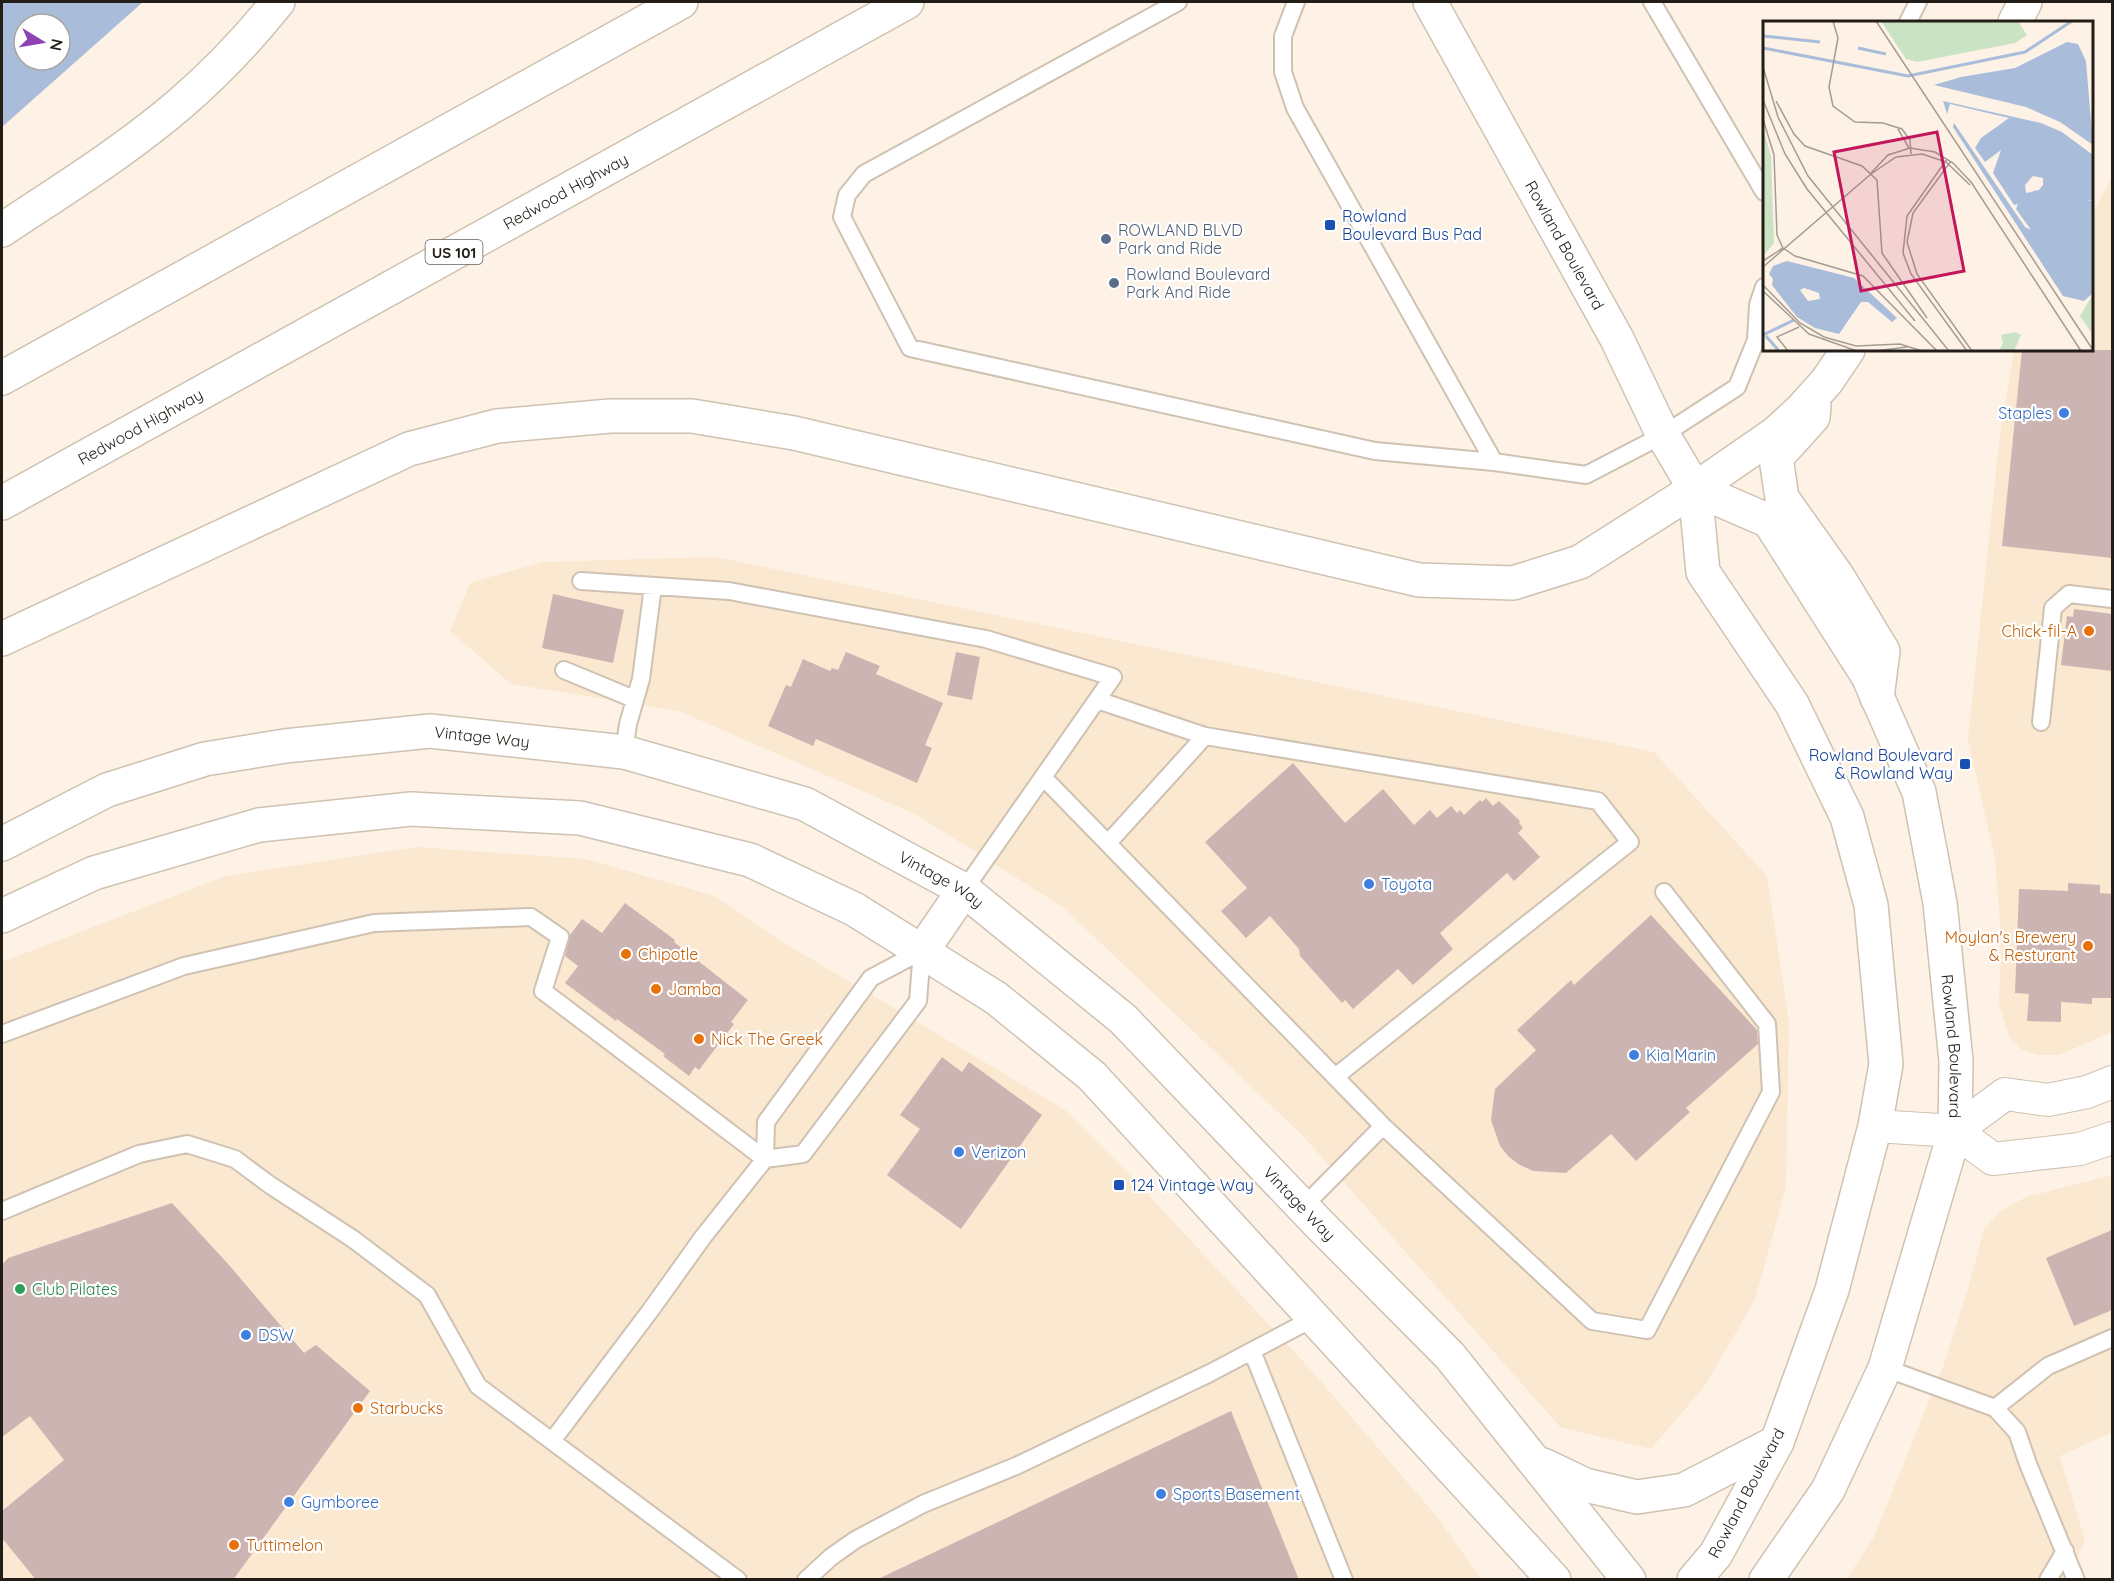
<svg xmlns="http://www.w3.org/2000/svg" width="2114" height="1581" font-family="Quicksand,sans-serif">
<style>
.built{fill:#fbe8d0}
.water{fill:#a9bddb;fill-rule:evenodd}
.building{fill:#ccb4b2}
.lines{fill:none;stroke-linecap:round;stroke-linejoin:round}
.lane-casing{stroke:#cfc2b2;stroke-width:20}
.street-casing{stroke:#cfc2b2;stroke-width:34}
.secondary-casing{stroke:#cfc2b2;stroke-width:36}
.highway-casing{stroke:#cfc2b2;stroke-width:36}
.lane{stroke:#fff;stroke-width:16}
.street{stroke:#fff;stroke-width:32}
.secondary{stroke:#fff;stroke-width:33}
.highway{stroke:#fff;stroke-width:33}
.transit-dot{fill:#1a4fb4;stroke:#fff;stroke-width:2}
.service-dot{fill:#5c6f8a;stroke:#fff;stroke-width:2}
.shop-dot{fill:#3f7fe0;stroke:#fff;stroke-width:2}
.food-dot{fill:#e8710a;stroke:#fff;stroke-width:2}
.leisure-dot{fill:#2e9e5b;stroke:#fff;stroke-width:2}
.labels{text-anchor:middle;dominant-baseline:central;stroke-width:4.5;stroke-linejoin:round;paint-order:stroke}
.shield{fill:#fff;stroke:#64625d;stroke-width:1.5}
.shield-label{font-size:15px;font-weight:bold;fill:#221e17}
.street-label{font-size:16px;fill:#221e17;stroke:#fff}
.transit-label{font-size:16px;fill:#164399;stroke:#fff;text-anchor:start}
.service-label{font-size:16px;fill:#4e5e75;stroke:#fff;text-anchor:start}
.shop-label{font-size:16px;fill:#366cbe;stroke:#fff;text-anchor:start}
.food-label{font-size:16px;fill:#c56008;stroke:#fff;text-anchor:start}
.leisure-label{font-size:16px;fill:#27864d;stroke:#fff;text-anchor:start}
.inset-river{fill:none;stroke:#a9bddb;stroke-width:3}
.inset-road{fill:none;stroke:#a59d93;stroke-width:1.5}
.view{fill:#c2185b;fill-opacity:0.15;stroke:#c2185b;stroke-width:3}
.inset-edge{fill:none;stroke:#221e17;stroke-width:3}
</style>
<rect width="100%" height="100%" fill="#fdf2e5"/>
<path class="built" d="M 2112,176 L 2112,1032 L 2059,1055 L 2038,1055 L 2021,1049 L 2009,1036 L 1999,1004 L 2001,936 L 1995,859 L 1968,739 L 2000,433 L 2014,350 L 2092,350 L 2092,215 Z
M 716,557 L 1654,752 L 1767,876 L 1789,1022 L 1786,1187 L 1755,1300 L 1704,1387 L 1651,1449 L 1560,1427 L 1303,1136 L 1064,908 L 917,815 L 679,711 L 511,684 L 450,631 L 470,583 L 542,562 Z
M 416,847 L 586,859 L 715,896 L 776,938 L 1065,1110 L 1130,1175 L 1311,1370 L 1438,1518 L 1481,1579 L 2,1580 L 2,962 L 226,876 Z
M 2112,1175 L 2112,1432 L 2060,1456 L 2085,1541 L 2066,1579 L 1846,1580 L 1874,1537 L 1944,1364 L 1968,1289 L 1984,1229 L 2002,1210 L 2026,1197 Z"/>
<path class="water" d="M 2,2 L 143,2 L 2,127 ZM 24,24 L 60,24 L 60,60 L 24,60 Z"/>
<path class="building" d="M 2022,350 L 2112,350 L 2112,558 L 2002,546 Z
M 553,594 L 624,610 L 613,663 L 542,648 Z
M 2074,609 L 2112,614 L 2112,671 L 2061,665 L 2067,616 L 2073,617 Z
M 846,652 L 880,666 L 876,674 L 943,703 L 925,745 L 932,748 L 917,783 L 816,739 L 813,746 L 768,726 L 786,685 L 791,687 L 803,659 L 830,671 L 832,668 L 838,670 Z
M 956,652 L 980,657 L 972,700 L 947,695 Z
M 1293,763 L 1345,823 L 1383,789 L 1414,825 L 1430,810 L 1437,818 L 1451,806 L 1457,813 L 1460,810 L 1464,815 L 1480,800 L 1482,802 L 1486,798 L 1493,806 L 1499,801 L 1520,821 L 1519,823 L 1523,828 L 1518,833 L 1540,857 L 1514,881 L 1507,873 L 1440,933 L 1453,949 L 1413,985 L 1398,969 L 1353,1009 L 1345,1000 L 1342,1003 L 1300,956 L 1299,949 L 1270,916 L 1246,938 L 1221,911 L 1247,888 L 1205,842 Z
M 2068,883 L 2100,885 L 2100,893 L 2112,894 L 2112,998 L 2092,998 L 2092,1004 L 2061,1002 L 2061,1022 L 2027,1021 L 2029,994 L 2015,993 L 2019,889 L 2068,891 Z
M 625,903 L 675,940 L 674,942 L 748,1000 L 731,1022 L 734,1024 L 699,1070 L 695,1067 L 689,1076 L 663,1056 L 665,1054 L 617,1019 L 616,1021 L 565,983 L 578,966 L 565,956 L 570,935 L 582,919 L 602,933 Z
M 1651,915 L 1757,1030 L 1758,1044 L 1686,1108 L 1690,1112 L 1636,1161 L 1611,1134 L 1566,1173 L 1533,1171 L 1520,1165 L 1509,1157 L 1500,1146 L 1491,1120 L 1495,1089 L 1536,1050 L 1517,1030 L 1571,980 L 1574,985 Z
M 942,1057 L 962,1072 L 969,1062 L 1042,1115 L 961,1229 L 887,1175 L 920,1129 L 900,1115 Z
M 172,1203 L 229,1265 L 304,1353 L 316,1345 L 370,1391 L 233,1580 L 36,1580 L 2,1538 L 2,1511 L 64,1460 L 30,1416 L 2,1437 L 2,1265 L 8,1258 Z
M 2112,1230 L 2112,1310 L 2074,1326 L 2046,1258 Z
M 1231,1411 L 1299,1580 L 876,1580 Z"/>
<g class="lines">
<g class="lane-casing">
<path id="lane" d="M 1178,2 L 864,174 L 847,195 L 842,217 L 910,348 L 1375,451 L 1494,462 L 1586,475 L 1663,435 L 1737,387 L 1756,340 L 1764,331
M 1296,2 L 1283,36 L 1283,72 L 1295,108 L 1494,462
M 1652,2 L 1764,192
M 1908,22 L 1918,2
M 1756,340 L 1758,305 L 1764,287
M 581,581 L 729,591 L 986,639 L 1113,677 L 964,890
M 564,670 L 634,699
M 1097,700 L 1205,736
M 2041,722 L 2053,608 L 2069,594 L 2112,599
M 624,752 L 628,724 L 641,679 L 653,586
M 1043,777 L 1383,1126 L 1303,1207
M 1108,843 L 1205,736 L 1598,801 L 1630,842 L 1335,1077
M 2,1034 L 184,966 L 374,923 L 531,917 L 560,937 L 543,991 L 765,1159 L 803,1154 L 918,1001 L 922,951
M 1383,1126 L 1592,1321 L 1647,1330 L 1771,1092 L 1767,1024 L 1664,892
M 2,1211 L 139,1154 L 187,1144 L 235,1159 L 270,1185 L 353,1239 L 427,1295 L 478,1386 L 738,1580
M 1252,1351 L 1344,1580
M 1885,1368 L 1995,1408 L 2017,1432 L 2028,1464 L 2076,1580
M 1995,1408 L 2048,1366 L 2112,1338
M 552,1441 L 650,1311 L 703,1237 L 765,1159 L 766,1122 L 871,978 L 922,951
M 806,1580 L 831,1557 L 855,1540 L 923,1504 L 1016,1466 L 1210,1373 L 1314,1318
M 2048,1580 L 2065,1551"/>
</g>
<g class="street-casing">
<path id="street" d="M 1875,1126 L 1955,1131 L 1993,1159 L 2080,1149 L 2112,1138
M 1955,1131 L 2005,1094 L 2048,1100 L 2087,1092 L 2112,1082"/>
</g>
<g class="secondary-casing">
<g id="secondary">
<path id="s1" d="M 1430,2 L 1617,339 L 1663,435 L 1695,489 L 1703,572 L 1792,704 L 1847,817 L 1871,905 L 1886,1064 L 1875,1126 L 1832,1290 L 1777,1442 L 1716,1554 L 1694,1580"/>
<path d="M 1814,406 L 1813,417 L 1776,458 L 1782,498 L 1838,577 L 1883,651 L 1877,698"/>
<path id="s2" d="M 1695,489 L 1769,521 L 1868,676 L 1919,792 L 1940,903 L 1956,1061 L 1955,1131 L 1885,1368 L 1828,1490 L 1766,1580"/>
<path id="s3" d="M 2,844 L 107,790 L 205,759 L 285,746 L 430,731 L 624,752 L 805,804 L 964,890 L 1123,1019 L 1319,1224 L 1450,1356 L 1629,1580"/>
<path d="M 2,916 L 94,873 L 259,825 L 411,809 L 580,818 L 750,860 L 854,909 L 996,998 L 1092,1076 L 1554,1580"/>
<path d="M 922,951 L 964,890"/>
<path d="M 1543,1465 L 1585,1485 L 1637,1497 L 1684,1490 L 1777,1442"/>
</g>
</g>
<g class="highway-casing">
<g id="highway">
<path d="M 2015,22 L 2025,2"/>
<path d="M 2,230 C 62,190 125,151 180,104 C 216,73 249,38 278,2"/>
<path d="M 2,378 L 681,2"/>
<path id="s4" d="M 2,503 L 907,2"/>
<path d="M 2,639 L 409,449 L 497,426 L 610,416 L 692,416 L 794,433 L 1419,580 L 1513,583 L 1580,562 L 1695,489 L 1776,433 L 1801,410 L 1827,381 L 1848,350"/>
</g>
</g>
<use href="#lane" class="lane"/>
<use href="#street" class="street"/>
<use href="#secondary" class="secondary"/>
<use href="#highway" class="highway"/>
</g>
<g class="transit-dot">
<rect x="1324" y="219" width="12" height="12" rx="3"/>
<rect x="1959" y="758" width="12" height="12" rx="3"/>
<rect x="1113" y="1179" width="12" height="12" rx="3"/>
</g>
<g class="service-dot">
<circle cx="1106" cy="239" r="6"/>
<circle cx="1114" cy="283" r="6"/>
</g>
<g class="shop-dot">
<circle cx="2064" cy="413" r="6"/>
<circle cx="1369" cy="884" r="6"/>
<circle cx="1634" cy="1055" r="6"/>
<circle cx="959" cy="1152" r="6"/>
<circle cx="246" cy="1335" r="6"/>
<circle cx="1161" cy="1494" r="6"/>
<circle cx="289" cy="1502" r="6"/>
</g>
<g class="food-dot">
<circle cx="2089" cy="631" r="6"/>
<circle cx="2088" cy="946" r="6"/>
<circle cx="626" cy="954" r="6"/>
<circle cx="656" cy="989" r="6"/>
<circle cx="699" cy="1039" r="6"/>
<circle cx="358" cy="1408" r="6"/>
<circle cx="234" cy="1545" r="6"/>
</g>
<circle class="leisure-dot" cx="20" cy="1289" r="6"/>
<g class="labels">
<rect class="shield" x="425.5" y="240" width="57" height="24" rx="4.5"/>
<g class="shield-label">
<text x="454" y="252">US 101</text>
</g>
<g class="street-label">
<text stroke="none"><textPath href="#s4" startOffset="644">Redwood Highway</textPath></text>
<text stroke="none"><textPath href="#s1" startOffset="278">Rowland Boulevard</textPath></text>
<text stroke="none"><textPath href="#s4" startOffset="158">Redwood Highway</textPath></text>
<text stroke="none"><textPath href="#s3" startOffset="500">Vintage Way</textPath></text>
<text stroke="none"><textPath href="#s3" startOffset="987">Vintage Way</textPath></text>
<text stroke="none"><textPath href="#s2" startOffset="648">Rowland Boulevard</textPath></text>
<text stroke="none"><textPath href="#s3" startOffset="1472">Vintage Way</textPath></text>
<text transform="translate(1746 1493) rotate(-62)">Rowland Boulevard</text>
</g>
<g class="transit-label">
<text x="1342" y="216">Rowland<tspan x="1342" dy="18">Boulevard Bus Pad</tspan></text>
<text x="1953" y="755" text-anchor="end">Rowland Boulevard<tspan x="1953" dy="18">&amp; Rowland Way</tspan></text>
<text x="1131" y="1185">124 Vintage Way</text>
</g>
<g class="service-label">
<text x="1118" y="230">ROWLAND BLVD<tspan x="1118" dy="18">Park and Ride</tspan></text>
<text x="1126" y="274">Rowland Boulevard<tspan x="1126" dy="18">Park And Ride</tspan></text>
</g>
<g class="shop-label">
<text x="2052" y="413" text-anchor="end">Staples</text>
<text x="1381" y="884">Toyota</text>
<text x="1646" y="1055">Kia Marin</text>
<text x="971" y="1152">Verizon</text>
<text x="258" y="1335">DSW</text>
<text x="1173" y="1494">Sports Basement</text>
<text x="301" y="1502">Gymboree</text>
</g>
<g class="food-label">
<text x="2077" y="631" text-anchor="end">Chick-fil-A</text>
<text x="2076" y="937" text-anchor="end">Moylan's Brewery<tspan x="2076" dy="18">&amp; Resturant</tspan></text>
<text x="638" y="954">Chipotle</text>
<text x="668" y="989">Jamba</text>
<text x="711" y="1039">Nick The Greek</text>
<text x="370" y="1408">Starbucks</text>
<text x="246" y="1545">Tuttimelon</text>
</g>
<g class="leisure-label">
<text x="32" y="1289">Club Pilates</text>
</g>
</g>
<g transform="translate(1763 21)">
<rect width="330" height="330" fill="#fdf2e5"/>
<path d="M 118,0 L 255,0 L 264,14 L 252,22 L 154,41 L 143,38 ZM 0,107 L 8,135 L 11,222 L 1,234 ZM 330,273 L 330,314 L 317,295 ZM 252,311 L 258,314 L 251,330 L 236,330 L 240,322 L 238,314 Z" fill="#cae3c5"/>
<path d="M 304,21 L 315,23 L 323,40 L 330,124 L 297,101 L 263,86 L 171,64 L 198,56 L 252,47 ZM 180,80 L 278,102 L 299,111 L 330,134 L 330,178 L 324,180 L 330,179 L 330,272 L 321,280 L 300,275 L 190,106 L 191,102 L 262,206 L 268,209 L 253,188 L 255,183 L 251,184 L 230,152 L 238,129 L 222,141 L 212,127 L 218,117 L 246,97 L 187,83 L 184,93 ZM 270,155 L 280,157 L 280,164 L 276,169 L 263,172 L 262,164 ZM 24,240 L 91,257 L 134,297 L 129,301 L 105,281 L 98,281 L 76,313 L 52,307 L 34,296 L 9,264 L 10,258 L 6,253 L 10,245 ZM 41,267 L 56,272 L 57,278 L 45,280 L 37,269 Z" fill="#a9bddb" fill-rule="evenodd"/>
<path class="inset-river" d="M 0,15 L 57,21M 0,27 L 145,55 L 262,31 L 309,0M 95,27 L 123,33M 0,314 L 31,299M 3,315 L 16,330"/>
<path class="inset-road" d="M 70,0 L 75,17 L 66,66 L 70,85 L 92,101 L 120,102 L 139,108 L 147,119 L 148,133M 113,0 L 330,329M 0,46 L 15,96 L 45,155 L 186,330M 0,79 L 22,133 L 44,168 L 152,300M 13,80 L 31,113 L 42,125 L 99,145 L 114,159 L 119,232 L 164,297M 0,98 L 11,134 L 14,214 L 20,227 L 32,235 L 100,255 L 174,330M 135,108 L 146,127M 184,138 L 144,195 L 140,232 L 148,253 L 204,330M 188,140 L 150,192 L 144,221 L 154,253 L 209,330M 108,152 L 125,134 L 147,127 L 172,131 L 190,142 L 208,161 L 318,330M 108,153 L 133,136 L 159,133 L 183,141 L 207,164M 0,240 L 20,227M 0,246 L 108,153M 0,264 L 37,302 L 61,316 L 93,325 L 137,323 L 159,330M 0,270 L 46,313 L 94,330M 25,330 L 14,316 L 36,306M 112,330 L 144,326"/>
<path class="view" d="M 174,111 L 201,250 L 98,270 L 71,131 Z"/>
<rect width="330" height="330" class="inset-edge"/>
</g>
<rect width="2114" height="1581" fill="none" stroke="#221e17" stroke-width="6"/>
<g transform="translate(42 42) rotate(101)"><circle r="28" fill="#ffffff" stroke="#a7a5a2" stroke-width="1.5"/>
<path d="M0-4.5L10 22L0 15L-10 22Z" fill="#8d41b3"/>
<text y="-9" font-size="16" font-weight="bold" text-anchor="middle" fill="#221e17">N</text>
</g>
</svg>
